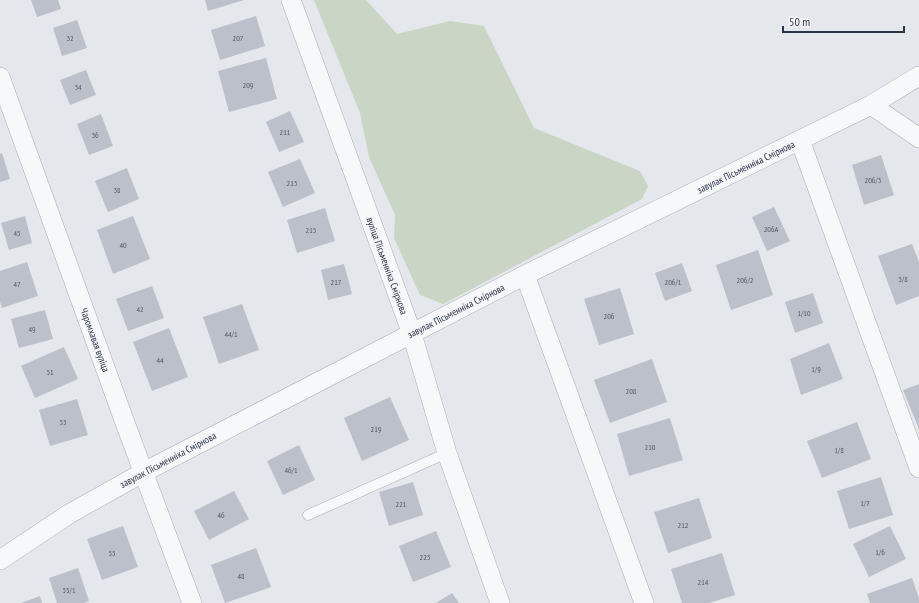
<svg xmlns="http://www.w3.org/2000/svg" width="919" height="603" font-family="'PT Sans Narrow',sans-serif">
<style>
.green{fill:#c9d6c5}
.building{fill:#bbc0ca}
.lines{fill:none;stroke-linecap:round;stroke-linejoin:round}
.service-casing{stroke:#a9aeb7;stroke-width:11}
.minor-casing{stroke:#a9aeb7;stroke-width:20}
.service{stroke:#f7f8fa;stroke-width:10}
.minor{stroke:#f7f8fa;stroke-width:19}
.labels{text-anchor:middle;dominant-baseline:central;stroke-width:3.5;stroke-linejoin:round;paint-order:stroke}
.number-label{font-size:8px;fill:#4f5766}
.street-label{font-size:10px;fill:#2b3445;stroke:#f4f6f9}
</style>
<rect width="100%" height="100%" fill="#e4e7ec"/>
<path class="green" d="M 314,0 L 366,0 L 397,34 L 450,21 L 484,26 L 534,128 L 640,171 L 648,186 L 642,199 L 443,304 L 420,295 L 394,238 L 395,215 L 369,157 L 360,113 Z"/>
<path class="building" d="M 31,0 L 58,0 L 61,9 L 37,17 Z
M 205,0 L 244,0 L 208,11 Z
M 256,16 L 265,46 L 220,60 L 211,30 Z
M 77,20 L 87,48 L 62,56 L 53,28 Z
M 266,58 L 277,99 L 229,112 L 218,71 Z
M 86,70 L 96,95 L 70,105 L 60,80 Z
M 290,111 L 304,142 L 279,152 L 266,122 Z
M 101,114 L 113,146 L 89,155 L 77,124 Z
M 2,153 L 10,179 L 0,182 L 0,154 Z
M 881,155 L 894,195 L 864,205 L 852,165 Z
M 300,159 L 315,193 L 283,207 L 268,172 Z
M 127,168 L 139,199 L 108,212 L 95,181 Z
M 774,207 L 790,241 L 767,251 L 752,217 Z
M 325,208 L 335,241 L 297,253 L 287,220 Z
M 25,216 L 32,243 L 9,250 L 1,223 Z
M 133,216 L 150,259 L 113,274 L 97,230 Z
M 912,244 L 919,262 L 919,296 L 896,305 L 878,256 Z
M 758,250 L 773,295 L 731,310 L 716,265 Z
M 27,262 L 38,296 L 2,308 L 0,302 L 0,271 Z
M 682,263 L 692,291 L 665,301 L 655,273 Z
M 344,264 L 352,294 L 328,300 L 321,270 Z
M 152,286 L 164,318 L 128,331 L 116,299 Z
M 620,288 L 634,334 L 599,345 L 584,299 Z
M 813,293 L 823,323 L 795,333 L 785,302 Z
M 242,304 L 259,350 L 219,364 L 203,317 Z
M 45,310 L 53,339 L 19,348 L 11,319 Z
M 169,328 L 188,377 L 152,391 L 133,342 Z
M 829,343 L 843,379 L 801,395 L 790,359 Z
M 64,347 L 78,379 L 35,398 L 21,366 Z
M 652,359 L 667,402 L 610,423 L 594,380 Z
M 919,384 L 919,429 L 903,390 Z
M 390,397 L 409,440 L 362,461 L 344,418 Z
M 77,399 L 88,435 L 50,446 L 39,410 Z
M 670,418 L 683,460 L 629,476 L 617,434 Z
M 857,422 L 871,459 L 822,478 L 807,441 Z
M 299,445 L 315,480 L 283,495 L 267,461 Z
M 881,477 L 893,515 L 849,529 L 837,491 Z
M 413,482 L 423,515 L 389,526 L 379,492 Z
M 234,491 L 249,519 L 209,540 L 194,511 Z
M 699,498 L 712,538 L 668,553 L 654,512 Z
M 123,526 L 138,567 L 102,580 L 87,539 Z
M 890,526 L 906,559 L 869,577 L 853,544 Z
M 436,531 L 451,567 L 413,582 L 399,546 Z
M 256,548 L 271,587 L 225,603 L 211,565 Z
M 722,553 L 735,595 L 709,603 L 682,603 L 671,569 Z
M 78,568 L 89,601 L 84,603 L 57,603 L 49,578 Z
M 912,578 L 919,598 L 919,603 L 870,603 L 867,594 Z
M 452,593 L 459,603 L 436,603 Z
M 40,596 L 42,603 L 21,603 Z"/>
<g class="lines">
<g class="service-casing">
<path id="service" d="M 308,515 L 447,453"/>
</g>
<g class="minor-casing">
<path id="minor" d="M 291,0 L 412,334 L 447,453 L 500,603
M 0,77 L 124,420 L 192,603
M 871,105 L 919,138
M 800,140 L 919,468
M 525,275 L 644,603
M 0,560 L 69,514 L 144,472 L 525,275 L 871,105 L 919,76"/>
</g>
<use href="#service" class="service"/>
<use href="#minor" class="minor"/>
</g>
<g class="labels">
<g class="number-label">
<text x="70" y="38">32</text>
<text x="238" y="38">207</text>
<text x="248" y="85">209</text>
<text x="78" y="87">34</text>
<text x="285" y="132">211</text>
<text x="95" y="135">36</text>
<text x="873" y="180">206/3</text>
<text x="292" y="183">213</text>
<text x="117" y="190">38</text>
<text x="771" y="229">206А</text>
<text x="311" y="230">215</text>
<text x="17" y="233">45</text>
<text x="123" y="245">40</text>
<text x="903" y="279">3/8</text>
<text x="745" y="280">206/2</text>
<text x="336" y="282">217</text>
<text x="673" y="282">206/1</text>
<text x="17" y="284">47</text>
<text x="140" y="309">42</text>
<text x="804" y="313">1/10</text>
<text x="609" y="316">206</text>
<text x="32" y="329">49</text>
<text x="231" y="334">44/1</text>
<text x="160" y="360">44</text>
<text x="816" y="369">1/9</text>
<text x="50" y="372">51</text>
<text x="631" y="391">208</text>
<text x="63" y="422">53</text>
<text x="376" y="429">219</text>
<text x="650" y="447">210</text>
<text x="839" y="450">1/8</text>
<text x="291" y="470">46/1</text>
<text x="865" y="503">1/7</text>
<text x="401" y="504">221</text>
<text x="221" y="515">46</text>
<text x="683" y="525">212</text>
<text x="880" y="552">1/6</text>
<text x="112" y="553">55</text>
<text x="425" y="557">223</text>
<text x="241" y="576">48</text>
<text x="703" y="582">214</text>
<text x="69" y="590">55/1</text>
</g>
<g class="street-label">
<text transform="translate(746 167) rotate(-26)">завулак Пісьменніка Смірнова</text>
<text transform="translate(387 266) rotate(70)">вуліца Пісьменніка Смірнова</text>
<text transform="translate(456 311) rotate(-27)">завулак Пісьменніка Смірнова</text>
<text transform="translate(95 340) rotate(70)">Чаромхавая вуліца</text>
<text transform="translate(168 460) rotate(-28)">завулак Пісьменніка Смірнова</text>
</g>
</g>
<path d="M783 26v6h121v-6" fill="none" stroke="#2b3445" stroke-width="2"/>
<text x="789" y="26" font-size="12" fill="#2b3445" stroke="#f4f6f9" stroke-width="3" paint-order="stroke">50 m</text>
</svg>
